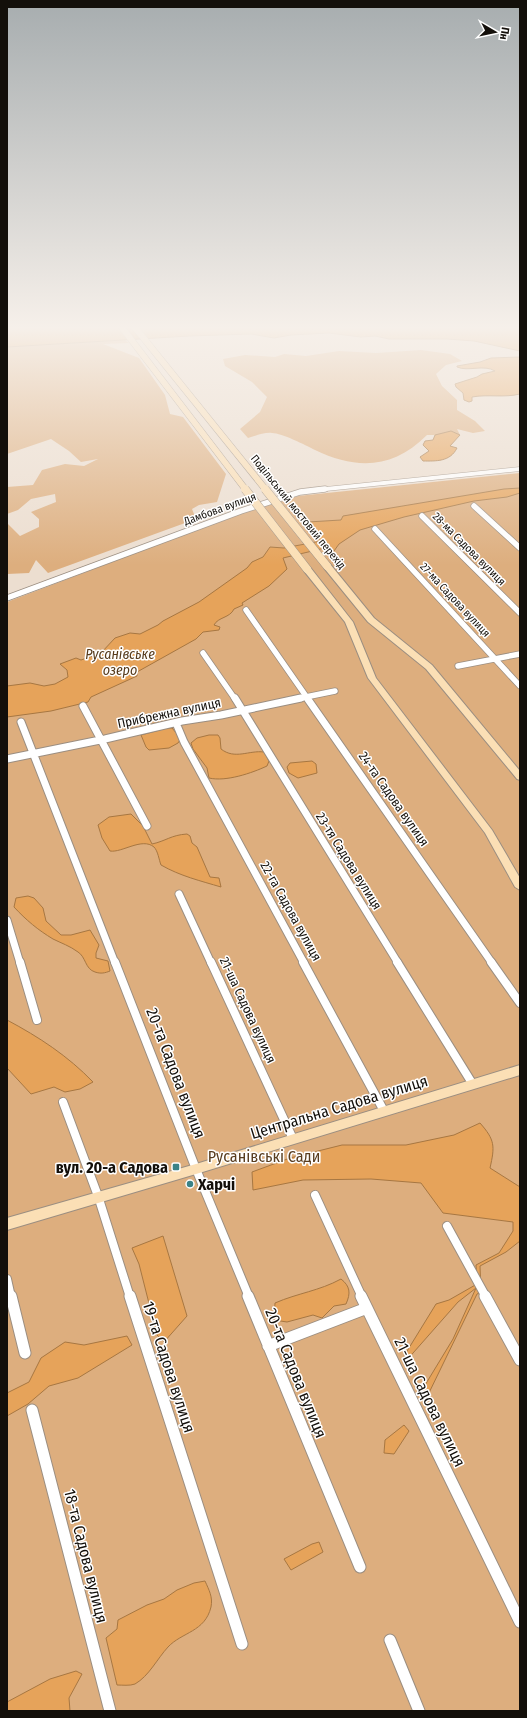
<svg xmlns="http://www.w3.org/2000/svg" width="527" height="1718" font-family="'Fira Sans Condensed',sans-serif">
<style>
.green{fill:#ddae7e}
.water{fill:#e6a35a;stroke:#a77742}
.lines{fill:none;stroke-linecap:round;stroke-linejoin:round}
.minor-far4-casing{stroke:#9b8e81;stroke-width:5}
.minor-far3-casing{stroke:#9b8e81;stroke-width:7}
.minor-far2-casing{stroke:#9b8e81;stroke-width:9}
.minor-far1-casing{stroke:#9b8e81;stroke-width:10}
.minor-casing{stroke:#9b8e81;stroke-width:13}
.secondary-casing{stroke:#9b8e81;stroke-width:2}
.minor-far4{stroke:#fff;stroke-width:4}
.minor-far3{stroke:#fff;stroke-width:5.5}
.minor-far2{stroke:#fff;stroke-width:7}
.minor-far1{stroke:#fff;stroke-width:8}
.minor{stroke:#fff;stroke-width:11}
.secondary{fill:#fbdfb5;fill-rule:evenodd}
.secondary-bridge-far1-casing{stroke:#9b8e81;stroke-width:7;stroke-linecap:butt}
.secondary-bridge-casing{stroke:#9b8e81;stroke-width:9;stroke-linecap:butt}
.secondary-bridge-far1{stroke:#fbdfb5;stroke-width:6}
.secondary-bridge{stroke:#fbdfb5;stroke-width:8}
.poi-dot{fill:#3a8287;stroke:#fff;stroke-width:1.5}
.labels{text-anchor:middle;dominant-baseline:central;stroke-width:3;stroke-linejoin:round;paint-order:stroke}
.far-street-label{font-size:11px;fill:#130f0a;stroke:#fff}
.street-label{font-size:13px;fill:#130f0a;stroke:#fff}
.water-label{font-size:14px;font-style:italic;fill:#563a1b;stroke:#fff}
.near-street-label{font-size:16px;fill:#130f0a;stroke:#fff}
.near-park-label{font-size:16px;fill:#593d1f;stroke:#fff}
.near-poi-label{font-size:16px;font-weight:bold;fill:#130f0a;stroke:#fff;text-anchor:end}
</style>
<rect width="100%" height="100%" fill="#ecded0"/>
<path class="green" d="M 125,340 L 129,343 L 103,344 L 139,358 L 165,395 L 170,414 L 183,417 L 226,474 L 217,502 L 199,505 L 192,509 L 196,519 L 48,573 L 36,560 L 29,573 L 7,574 L 7,523 L 20,536 L 39,527 L 39,519 L 31,512 L 56,502 L 55,494 L 31,499 L 18,510 L 7,514 L 7,487 L 33,485 L 42,470 L 65,464 L 84,466 L 98,459 L 81,462 L 69,451 L 51,439 L 7,454 L 7,347 Z
M 421,350 L 450,354 L 462,361 L 446,365 L 436,374 L 442,386 L 457,400 L 457,410 L 475,421 L 485,431 L 473,433 L 457,429 L 460,435 L 451,431 L 435,435 L 427,435 C 393,469 357,470 315,450 C 305,445 282,433 272,433 C 265,432 255,436 248,438 L 240,429 L 260,412 L 267,397 L 252,382 L 225,366 L 223,359 L 245,355 L 275,357 L 284,354 L 306,356 L 339,351 L 376,353 Z
M 520,473 L 520,1711 L 7,1711 L 7,602 L 249,510 L 298,496 Z"/>
<path class="water" d="M 7,325 L 520,325 L 520,351 L 474,341 L 447,339 L 389,339 L 375,336 L 361,337 L 329,333 L 291,335 L 274,338 L 251,334 L 189,336 L 7,347 Z
M 520,357 L 520,394 C 504,398 488,394 472,397 L 472,401 L 469,402 L 464,400 L 463,393 L 456,387 L 455,384 L 477,377 L 482,374 L 495,371 C 484,364 468,372 457,367 L 457,366 L 480,362 L 491,358 Z
M 451,431 L 460,435 L 450,446 L 457,448 C 450,462 436,461 423,461 L 420,457 L 429,451 L 423,445 L 425,441 L 433,440 L 435,435 Z
M 520,488 L 520,493 L 507,497 L 474,501 L 404,517 L 360,530 L 339,544 L 334,551 L 329,547 L 283,558 L 287,569 L 269,586 L 242,603 L 243,605 L 234,609 C 230,618 218,617 214,625 L 220,627 L 219,630 L 203,632 L 196,639 L 137,672 L 137,676 L 91,697 L 88,702 L 51,711 L 7,717 L 7,686 L 30,683 L 44,686 L 55,684 L 68,677 L 67,670 L 60,664 L 76,658 L 81,660 L 101,653 L 115,638 L 130,633 L 140,634 L 158,625 L 163,621 L 199,602 L 247,568 L 252,562 L 263,557 L 270,547 L 284,548 L 321,541 L 308,522 L 341,520 L 343,516 L 504,489 Z
M 167,728 L 172,728 L 177,734 L 180,740 L 178,743 L 169,748 L 149,750 L 146,747 L 141,735 Z
M 209,735 L 218,735 L 220,738 L 221,749 C 235,760 249,750 264,752 L 269,761 L 267,766 C 252,773 226,782 209,778 L 207,768 L 193,749 L 191,743 L 197,738 Z
M 312,761 L 316,764 L 317,773 L 298,778 L 289,773 L 287,767 L 290,763 Z
M 131,814 L 143,826 L 152,844 C 166,841 171,835 187,834 L 190,836 L 192,843 L 197,847 L 210,877 L 219,878 L 221,887 C 201,881 180,876 161,865 C 159,860 158,851 154,847 C 142,837 122,853 110,851 L 102,838 L 98,825 L 109,817 Z
M 28,896 L 34,898 L 43,908 L 46,921 L 61,935 L 71,935 L 90,930 L 99,945 L 96,953 L 96,958 L 108,961 L 110,971 C 105,973 101,974 95,972 C 85,969 86,957 78,952 C 70,946 61,943 53,939 C 38,930 26,920 14,907 L 16,898 Z
M 7,1020 C 39,1037 68,1056 93,1082 L 80,1089 L 65,1092 L 54,1087 L 31,1094 L 7,1068 Z
M 480,1123 C 495,1140 495,1146 490,1168 L 520,1187 L 520,1241 L 506,1252 L 480,1266 L 481,1292 L 477,1294 L 425,1401 L 419,1395 L 453,1339 L 476,1288 L 458,1302 L 406,1361 L 404,1356 L 436,1304 L 449,1300 L 477,1284 L 476,1265 L 499,1253 L 513,1231 L 513,1222 L 443,1213 L 421,1183 L 371,1179 L 303,1180 L 253,1190 L 252,1172 L 290,1158 L 342,1145 L 406,1145 L 454,1135 Z
M 163,1236 L 187,1316 L 164,1342 L 157,1335 L 139,1264 L 132,1248 Z
M 341,1279 C 350,1286 351,1293 346,1304 L 334,1306 L 322,1318 L 313,1315 L 287,1322 L 274,1320 L 275,1303 C 298,1293 319,1291 341,1279 Z
M 127,1336 L 132,1345 L 78,1378 L 49,1386 L 28,1404 L 7,1416 L 7,1393 L 29,1382 L 41,1358 L 65,1342 L 84,1345 Z
M 404,1425 L 409,1431 L 394,1454 L 384,1453 L 385,1440 Z
M 319,1542 L 323,1552 L 291,1570 L 284,1559 L 312,1544 Z
M 205,1581 C 209,1590 213,1597 211,1607 C 205,1632 182,1632 168,1647 C 157,1659 149,1676 135,1684 C 130,1686 122,1685 117,1685 L 106,1638 L 117,1629 L 118,1620 L 147,1605 L 164,1599 L 177,1590 L 194,1583 Z
M 76,1671 L 82,1674 L 69,1698 L 70,1711 L 7,1711 L 7,1702 L 50,1679 Z"/>
<g class="lines">
<g class="minor-far4-casing">
<path id="minor-far4" d="M 316,490 L 520,469"/>
</g>
<g class="minor-far3-casing">
<path id="minor-far3" d="M 474,506 L 520,548
M 422,516 L 520,613
M 375,529 L 520,686
M 7,598 L 241,511 L 300,492 L 325,489
M 246,610 L 308,699
M 203,653 L 235,699
M 458,666 L 520,654
M 296,699 L 335,691"/>
</g>
<g class="minor-far2-casing">
<path id="minor-far2" d="M 235,698 L 398,963
M 307,698 L 492,963
M 83,706 L 147,826
M 21,722 L 115,963
M 176,723 L 184,742 L 304,963
M 7,759 L 105,739 L 182,721 L 221,715 L 301,698
M 179,894 L 211,963
M 7,920 L 20,963"/>
</g>
<g class="minor-far1-casing">
<path id="minor-far1" d="M 20,962 L 37,1020
M 115,962 L 196,1169 L 249,1297
M 211,962 L 293,1139
M 303,962 L 384,1111
M 397,962 L 472,1083
M 491,962 L 520,1003
M 63,1102 L 98,1196 L 130,1297
M 315,1195 L 362,1297
M 447,1226 L 486,1297
M 7,1279 L 11,1297"/>
</g>
<g class="minor-casing">
<path id="minor" d="M 11,1296 L 25,1353
M 130,1296 L 242,1644
M 248,1296 L 360,1567
M 361,1296 L 520,1622
M 485,1296 L 520,1360
M 268,1346 L 367,1308
M 32,1410 L 110,1711
M 390,1640 L 419,1711"/>
</g>
<g class="secondary-casing">
<path id="secondary" d="M 324,564 L 330,564 L 374,618 L 432,665 L 520,771 L 520,780 L 517,779 L 426,669 L 368,622 L 324,568 Z
M 304,567 L 310,567 L 353,622 L 376,678 L 492,830 L 520,878 L 520,890 L 515,887 L 485,833 L 368,678 L 345,622 L 304,571 Z
M 520,1065 L 520,1075 L 196,1174 L 7,1230 L 7,1218 L 196,1164 Z"/>
</g>
<use href="#minor-far4" class="minor-far4"/>
<use href="#minor-far3" class="minor-far3"/>
<use href="#minor-far2" class="minor-far2"/>
<use href="#minor-far1" class="minor-far1"/>
<use href="#minor" class="minor"/>
<use href="#secondary" class="secondary"/>
<g class="secondary-bridge-far1-casing">
<path id="secondary-bridge-far1" d="M 120,325 L 246,490
M 133,325 L 266,490"/>
</g>
<g class="secondary-bridge-casing">
<path id="secondary-bridge" d="M 245,489 L 307,569
M 265,489 L 327,566"/>
</g>
<use href="#secondary-bridge-far1" class="secondary-bridge-far1"/>
<use href="#secondary-bridge" class="secondary-bridge"/>
</g>
<linearGradient id="sky" x2="0" y2="1"><stop stop-color="#a7adaf"/><stop offset="0.58" stop-color="#f6f0ea"/><stop offset="1" stop-color="#f6f0ea" stop-opacity="0"/></linearGradient>
<rect width="527" height="565" fill="url(#sky)"/>
<g class="poi-dot">
<rect x="172" y="1163" width="8" height="8" rx="2"/>
<circle cx="190" cy="1184" r="4"/>
</g>
<g class="labels">
<g class="far-street-label">
<text transform="translate(220 509) rotate(-20)">Дамбова вулиця</text>
<text transform="translate(298 512) rotate(51)">Подільський мостовий перехід</text>
<text transform="translate(469 549) rotate(45)">28-ма Садова вулиця</text>
<text transform="translate(455 600) rotate(47)">27-ма Садова вулиця</text>
</g>
<g class="street-label">
<text transform="translate(169 713) rotate(-12)">Прибрежна вулиця</text>
<text transform="translate(394 799) rotate(55)">24-та Садова вулиця</text>
<text transform="translate(349 861) rotate(58)">23-тя Садова вулиця</text>
<text transform="translate(291 911) rotate(61)">22-га Садова вулиця</text>
<text transform="translate(248 1010) rotate(65)">21-ша Садова вулиця</text>
</g>
<g class="water-label">
<text x="120" y="654">Русанівське<tspan x="120" dy="16">озеро</tspan></text>
</g>
<g class="near-street-label">
<text transform="translate(176 1073) rotate(69)">20-та Садова вулиця</text>
<text transform="translate(339 1107) rotate(-17)">Центральна Садова вулиця</text>
<text transform="translate(169 1367) rotate(72)">19-та Садова вулиця</text>
<text transform="translate(296 1373) rotate(68)">20-та Садова вулиця</text>
<text transform="translate(430 1402) rotate(64)">21-ша Садова вулиця</text>
<text transform="translate(86 1556) rotate(76)">18-та Садова вулиця</text>
</g>
<g class="near-park-label">
<text x="264" y="1156">Русанівські Сади</text>
</g>
<g class="near-poi-label">
<text x="168" y="1167">вул. 20-а Садова</text>
<text x="198" y="1184" text-anchor="start">Харчі</text>
</g>
</g>
<rect width="527" height="1718" fill="none" stroke="#130f0a" stroke-width="16"/>
<g transform="translate(495 32) rotate(99)" stroke="#ffffff" stroke-width="3" paint-order="stroke">
<path d="M0-3L7 15L0 10L-7 15Z" fill="#130f0a"/>
<text y="-6" font-size="11" font-weight="bold" text-anchor="middle" fill="#130f0a">Пн</text>
</g>
</svg>
